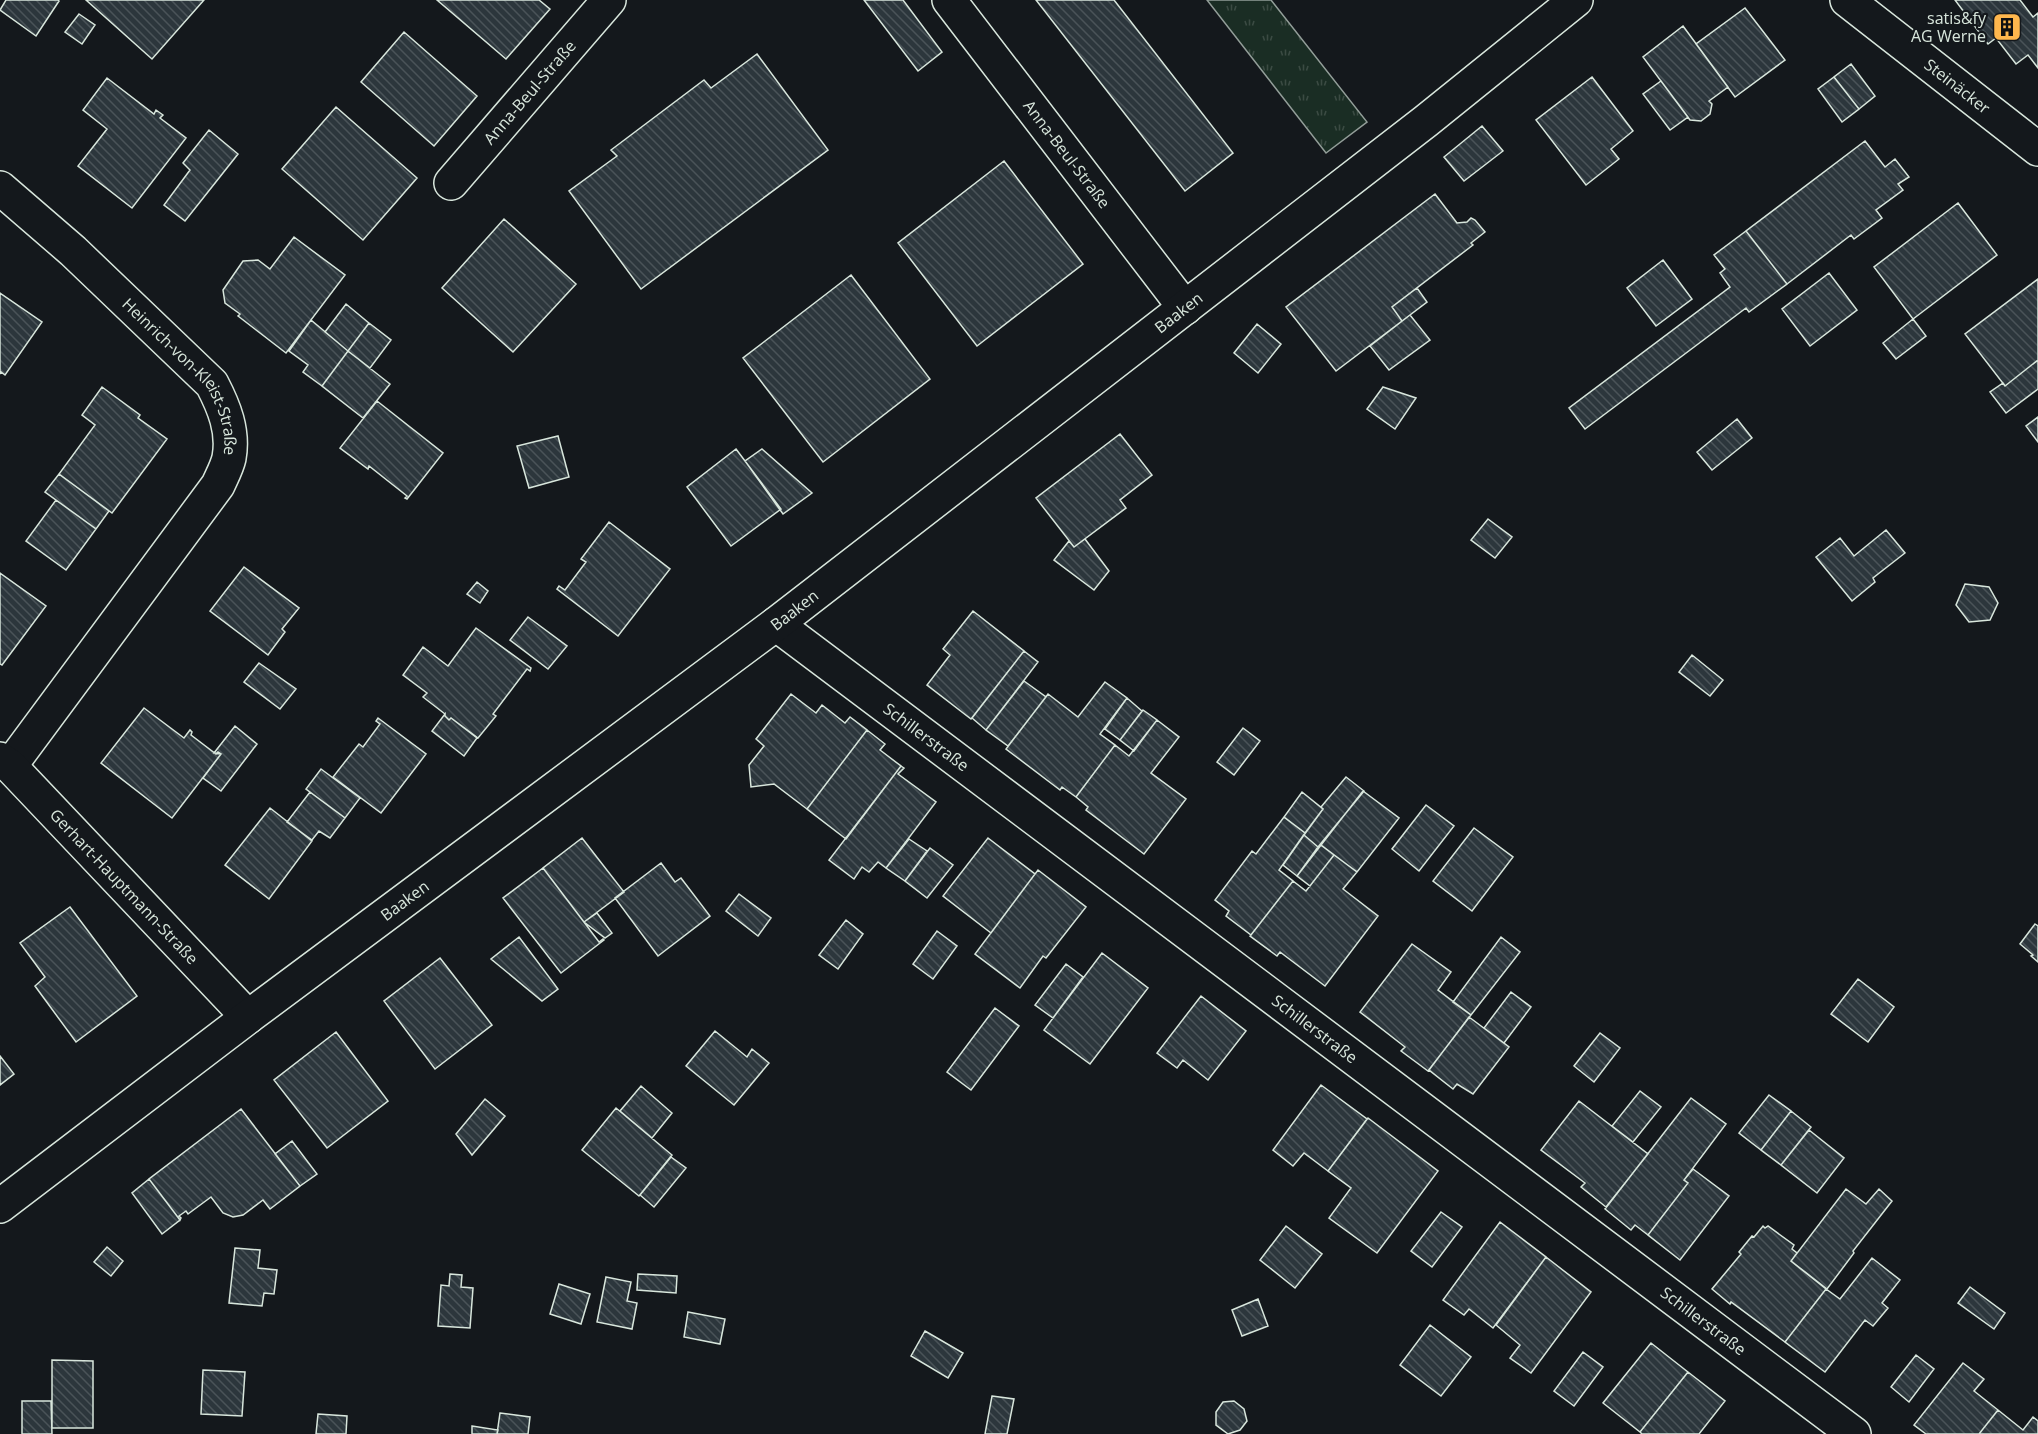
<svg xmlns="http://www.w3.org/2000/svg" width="2038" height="1434" font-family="'Open Sans',sans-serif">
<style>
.grass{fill:url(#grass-tufts);stroke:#939e99;stroke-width:1.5}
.building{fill:url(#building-back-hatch);stroke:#d8e6dc;stroke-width:1.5}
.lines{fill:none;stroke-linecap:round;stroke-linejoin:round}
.minor-casing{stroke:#d8e6dc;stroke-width:36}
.minor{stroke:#14181c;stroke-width:33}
.labels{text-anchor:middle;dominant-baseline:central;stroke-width:4.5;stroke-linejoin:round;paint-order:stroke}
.poi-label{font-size:16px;fill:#d8e6dc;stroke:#14181c;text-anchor:end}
.street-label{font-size:16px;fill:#d8e6dc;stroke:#14181c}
</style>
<defs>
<pattern id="grass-tufts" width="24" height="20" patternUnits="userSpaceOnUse" patternTransform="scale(1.5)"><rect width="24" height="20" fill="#1a2d24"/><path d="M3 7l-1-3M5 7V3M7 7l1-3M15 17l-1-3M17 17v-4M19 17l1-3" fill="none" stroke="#3b4b43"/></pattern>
<pattern id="building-back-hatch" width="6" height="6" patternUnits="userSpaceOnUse" patternTransform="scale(1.5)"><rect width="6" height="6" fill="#2c363c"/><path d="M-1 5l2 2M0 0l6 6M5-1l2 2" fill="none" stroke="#4a5358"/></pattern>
</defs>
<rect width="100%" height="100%" fill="#14181c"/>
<path class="grass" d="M 1207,0 L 1271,0 L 1367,122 L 1326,153 Z"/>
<path class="building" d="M 6,0 L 58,0 L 59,1 L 36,36 L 0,10 Z
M 86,0 L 204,0 L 152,59 Z
M 437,0 L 539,0 L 550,9 L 506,59 Z
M 864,0 L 903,0 L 942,52 L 918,71 Z
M 1036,0 L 1114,0 L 1233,153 L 1185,191 Z
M 1955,0 L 2020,0 L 2033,17 L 2038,13 L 2038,68 L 2028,55 L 2016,64 L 1996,38 L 1988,44 Z
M 1745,8 L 1785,60 L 1735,97 L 1696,44 Z
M 79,14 L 95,25 L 82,44 L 65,32 Z
M 1683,26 L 1728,87 L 1709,101 L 1712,104 L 1710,114 L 1701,121 L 1690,120 L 1643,57 Z
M 404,32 L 477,96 L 434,146 L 361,82 Z
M 757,54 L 828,150 L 641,289 L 569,191 L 617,156 L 611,150 L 704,80 L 711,88 Z
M 1851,64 L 1875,96 L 1859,109 L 1834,77 Z
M 1592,77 L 1633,131 L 1611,149 L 1619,159 L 1586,185 L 1536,120 Z
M 1834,77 L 1859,109 L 1842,122 L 1818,89 Z
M 107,78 L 154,114 L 156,110 L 163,115 L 160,118 L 186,138 L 132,208 L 78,166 L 107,129 L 83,110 Z
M 1661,81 L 1688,117 L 1670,130 L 1643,94 Z
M 336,107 L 417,178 L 363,240 L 282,169 Z
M 1482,126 L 1503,151 L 1464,181 L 1444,157 Z
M 209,130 L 238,154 L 185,221 L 164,205 L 190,170 L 183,163 Z
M 1865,141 L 1885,167 L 1895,159 L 1909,177 L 1898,184 L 1903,190 L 1876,210 L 1882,218 L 1854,239 L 1851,235 L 1787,284 L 1746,231 Z
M 1004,161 L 1083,264 L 977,346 L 898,243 Z
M 1435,194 L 1457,223 L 1467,222 L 1471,218 L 1475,220 L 1485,232 L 1471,243 L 1473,245 L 1392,307 L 1402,321 L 1336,371 L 1286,307 Z
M 1958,203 L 1997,255 L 1913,319 L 1874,267 Z
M 504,219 L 576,284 L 513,352 L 442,288 Z
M 1746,231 L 1787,284 L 1749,312 L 1746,308 L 1585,429 L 1569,408 L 1730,287 L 1720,273 L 1725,269 L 1714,255 Z
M 294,237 L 345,275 L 286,353 L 238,316 L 240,314 L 225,303 L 223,290 L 243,261 L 258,260 L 270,269 Z
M 1663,260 L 1692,299 L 1656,326 L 1627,288 Z
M 1829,273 L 1857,310 L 1810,346 L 1782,309 Z
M 851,275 L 930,379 L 823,462 L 743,358 Z
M 2038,279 L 2038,360 L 2005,386 L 1965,334 Z
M 1417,288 L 1427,302 L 1402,321 L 1392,307 Z
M 0,293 L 42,322 L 5,375 L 1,372 L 0,374 Z
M 346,304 L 369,323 L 348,351 L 325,332 Z
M 1410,315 L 1430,340 L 1389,370 L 1370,346 Z
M 1913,319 L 1926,336 L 1896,359 L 1883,343 Z
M 311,320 L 348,351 L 322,386 L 303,372 L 308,365 L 289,351 Z
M 369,323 L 391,340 L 370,368 L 348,351 Z
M 1257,324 L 1281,344 L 1258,373 L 1234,353 Z
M 348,351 L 390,384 L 363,418 L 322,386 Z
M 2038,360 L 2038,389 L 2006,413 L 1990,392 L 2003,383 L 2005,386 Z
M 102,387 L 140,415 L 138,418 L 167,439 L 112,513 L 59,474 L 95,425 L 82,415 Z
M 1383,387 L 1416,398 L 1395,429 L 1367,409 Z
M 377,401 L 443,453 L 407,499 L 405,498 L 407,496 L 369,466 L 368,469 L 340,448 Z
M 2038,417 L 2038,442 L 2026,426 Z
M 1737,419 L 1752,438 L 1712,470 L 1697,452 Z
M 1120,434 L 1152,475 L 1120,500 L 1126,508 L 1074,547 L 1036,498 Z
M 558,436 L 569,477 L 529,488 L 517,446 Z
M 736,449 L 781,509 L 731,546 L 687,487 Z
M 762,449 L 812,493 L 783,514 L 745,461 Z
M 59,474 L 109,511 L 96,529 L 45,492 Z
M 56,500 L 96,529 L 66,570 L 26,541 Z
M 1488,519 L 1512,537 L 1495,558 L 1471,540 Z
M 609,522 L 670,569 L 618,636 L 557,589 L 559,586 L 565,590 L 586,562 L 581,559 Z
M 1886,530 L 1905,553 L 1873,578 L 1875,582 L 1852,601 L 1816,557 L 1840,538 L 1854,556 Z
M 1085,539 L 1109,571 L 1094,590 L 1054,560 L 1069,541 L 1074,547 Z
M 244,567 L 299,608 L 282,629 L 285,632 L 268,655 L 210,611 Z
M 0,573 L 46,606 L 2,665 L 0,664 Z
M 477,582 L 488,591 L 480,603 L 467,594 Z
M 1965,584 L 1989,587 L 1998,603 L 1990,620 L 1969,622 L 1956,605 Z
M 973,611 L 1024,651 L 971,719 L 927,685 L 950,655 L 943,649 Z
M 528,617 L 567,646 L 548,669 L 510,640 Z
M 476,628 L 531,668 L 530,671 L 527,669 L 493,714 L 496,716 L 478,738 L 451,718 L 449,720 L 445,716 L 445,714 L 423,697 L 427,693 L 403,675 L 423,647 L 448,666 Z
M 1024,651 L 1038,662 L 986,730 L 972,718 Z
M 1692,655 L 1723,680 L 1710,696 L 1679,672 Z
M 259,663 L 296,689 L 280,709 L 244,682 Z
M 1024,681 L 1046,697 L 1008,746 L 986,730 Z
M 1105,682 L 1127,698 L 1100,734 L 1115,745 L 1076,797 L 1062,787 L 1060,790 L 1006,749 L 1048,694 L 1078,717 Z
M 791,694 L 816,713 L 822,705 L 845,723 L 850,717 L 867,730 L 807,809 L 774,784 L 751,787 L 749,765 L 764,746 L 756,739 Z
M 1127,698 L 1142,711 L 1120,740 L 1105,729 Z
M 144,708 L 184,738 L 190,730 L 192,732 L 191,735 L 216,754 L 218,752 L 221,754 L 172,818 L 101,763 Z
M 1143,710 L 1157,720 L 1134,751 L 1120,740 Z
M 445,714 L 445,716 L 449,720 L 451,718 L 477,738 L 464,756 L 432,731 Z
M 378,718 L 426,754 L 381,813 L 333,777 L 359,744 L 363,747 L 380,724 L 376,721 Z
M 1157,720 L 1179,737 L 1151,773 L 1186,799 L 1144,854 L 1086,810 L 1088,807 L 1076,797 L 1115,745 L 1129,756 Z
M 235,726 L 257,744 L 221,791 L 203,778 L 221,754 L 214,753 Z
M 1243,728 L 1260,741 L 1234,775 L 1217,762 Z
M 867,730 L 885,744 L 880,750 L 901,766 L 846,839 L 807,809 Z
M 901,766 L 904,768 L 898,774 L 936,802 L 886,868 L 878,862 L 869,872 L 862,867 L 854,879 L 829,860 Z
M 321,769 L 360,798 L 345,818 L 306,789 Z
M 1346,777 L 1364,791 L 1318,847 L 1304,835 L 1323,809 L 1321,807 Z
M 1363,791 L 1399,818 L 1357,872 L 1321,845 Z
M 310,792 L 345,818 L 330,838 L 319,831 L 312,840 L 287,822 Z
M 1302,792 L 1323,809 L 1305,833 L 1284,817 Z
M 1426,805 L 1454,826 L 1419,871 L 1392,849 Z
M 270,808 L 312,841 L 269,899 L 225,865 Z
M 1284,817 L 1305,833 L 1279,870 L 1293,881 L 1251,935 L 1226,916 L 1229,911 L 1215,900 L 1252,851 L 1256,854 Z
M 1474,828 L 1513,857 L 1472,911 L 1433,881 Z
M 1304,835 L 1318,847 L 1297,876 L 1283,865 Z
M 582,838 L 624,892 L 584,922 L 543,868 Z
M 988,838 L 1035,874 L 991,933 L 943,896 Z
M 909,839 L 927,851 L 905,881 L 886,868 Z
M 1321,845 L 1334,855 L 1310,886 L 1297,876 Z
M 930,848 L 953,865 L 927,898 L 905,881 Z
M 1334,855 L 1357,872 L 1343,889 L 1378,916 L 1325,986 L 1280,952 L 1277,956 L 1250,936 L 1293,881 L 1306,891 Z
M 661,863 L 675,882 L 681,878 L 710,916 L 658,956 L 615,898 Z
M 543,868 L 599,942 L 603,939 L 604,940 L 561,973 L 503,898 Z
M 1038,870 L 1086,907 L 1046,958 L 1043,956 L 1020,988 L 975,954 Z
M 739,894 L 771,918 L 758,936 L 726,911 Z
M 70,907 L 137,996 L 76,1042 L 35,986 L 45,977 L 20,943 Z
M 597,913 L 612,933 L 605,938 L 584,922 Z
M 846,920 L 863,934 L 838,969 L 819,955 Z
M 2035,924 L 2038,926 L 2038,962 L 2031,956 L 2033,955 L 2020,944 Z
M 937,931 L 957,946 L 933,979 L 913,964 Z
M 519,937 L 558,989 L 542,1001 L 491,959 Z
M 1501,937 L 1520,952 L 1471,1015 L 1453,1002 Z
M 1412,944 L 1451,972 L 1438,990 L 1471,1015 L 1428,1071 L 1401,1051 L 1405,1047 L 1360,1012 Z
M 1102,953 L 1148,988 L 1090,1064 L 1044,1030 Z
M 440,958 L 492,1025 L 435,1069 L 384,1001 Z
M 1066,964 L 1083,977 L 1053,1018 L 1035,1005 Z
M 1858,979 L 1894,1007 L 1868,1042 L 1831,1014 Z
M 1511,992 L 1531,1007 L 1504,1043 L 1484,1028 Z
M 1201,996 L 1246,1031 L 1208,1080 L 1183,1060 L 1177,1068 L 1157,1053 Z
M 995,1008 L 1019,1026 L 971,1090 L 947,1072 Z
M 1469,1017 L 1509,1047 L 1473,1094 L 1457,1084 L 1453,1089 L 1429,1070 Z
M 715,1031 L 747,1057 L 752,1049 L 769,1063 L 734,1105 L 686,1066 Z
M 336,1032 L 388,1101 L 327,1148 L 274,1080 Z
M 1600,1033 L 1620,1048 L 1594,1082 L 1574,1066 Z
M 0,1056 L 14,1074 L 0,1085 Z
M 1321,1085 L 1367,1119 L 1328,1171 L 1304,1153 L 1293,1166 L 1273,1150 Z
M 641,1086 L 672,1113 L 652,1138 L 620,1111 Z
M 1640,1091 L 1661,1107 L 1633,1142 L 1612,1126 Z
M 1769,1095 L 1791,1111 L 1761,1150 L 1739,1133 Z
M 1691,1098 L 1726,1124 L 1684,1180 L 1688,1183 L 1648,1235 L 1635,1225 L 1631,1230 L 1605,1209 Z
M 485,1099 L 505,1116 L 472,1155 L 456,1134 Z
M 1579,1101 L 1648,1154 L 1606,1207 L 1581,1187 L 1585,1183 L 1541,1150 Z
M 616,1108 L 672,1155 L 639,1196 L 582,1150 Z
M 241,1109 L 300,1186 L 270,1209 L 263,1200 L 243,1215 L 233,1217 L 223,1213 L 211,1197 L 188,1214 L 186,1211 L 179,1216 L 181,1218 L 180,1220 L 149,1179 Z
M 1791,1111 L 1811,1127 L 1781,1165 L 1761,1150 Z
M 1368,1118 L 1438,1171 L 1377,1253 L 1329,1218 L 1351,1188 L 1328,1171 Z
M 1809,1130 L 1844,1158 L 1817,1193 L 1781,1165 Z
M 292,1141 L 317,1174 L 300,1186 L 275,1154 Z
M 671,1157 L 686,1168 L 654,1207 L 640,1195 Z
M 1693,1169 L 1729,1196 L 1680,1260 L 1648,1235 L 1688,1183 L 1684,1180 Z
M 149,1179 L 180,1220 L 162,1234 L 132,1193 Z
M 1846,1189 L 1866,1204 L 1879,1189 L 1892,1201 L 1853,1251 L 1854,1253 L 1827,1289 L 1791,1261 Z
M 1441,1212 L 1462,1227 L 1432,1267 L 1411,1251 Z
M 1500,1222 L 1546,1257 L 1493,1328 L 1469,1309 L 1464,1315 L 1443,1300 Z
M 1286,1226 L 1322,1254 L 1295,1288 L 1260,1260 Z
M 1763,1226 L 1765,1228 L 1768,1226 L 1794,1245 L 1792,1249 L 1797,1253 L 1791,1261 L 1826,1289 L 1785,1342 L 1731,1302 L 1730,1304 L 1712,1289 L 1741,1254 L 1739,1252 L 1752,1236 L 1754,1237 Z
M 107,1247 L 123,1261 L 111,1276 L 94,1262 Z
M 235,1248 L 260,1250 L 258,1268 L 277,1270 L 274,1294 L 264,1293 L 262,1306 L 229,1303 Z
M 1546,1257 L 1591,1292 L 1531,1373 L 1510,1358 L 1520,1345 L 1496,1325 Z
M 1872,1258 L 1900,1280 L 1882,1303 L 1888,1308 L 1873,1326 L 1865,1320 L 1825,1372 L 1785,1342 L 1826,1289 L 1840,1299 Z
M 450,1274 L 462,1275 L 461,1287 L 473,1288 L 470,1328 L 438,1326 L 441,1285 L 449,1286 Z
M 638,1274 L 677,1276 L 676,1293 L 637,1290 Z
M 606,1277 L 631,1282 L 627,1301 L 637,1303 L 632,1329 L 597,1322 Z
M 559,1284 L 590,1294 L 581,1324 L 550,1314 Z
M 1970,1287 L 2005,1313 L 1994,1329 L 1958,1303 Z
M 1258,1299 L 1268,1326 L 1242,1336 L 1232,1310 Z
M 688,1312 L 725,1319 L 720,1344 L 684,1337 Z
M 1430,1325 L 1471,1357 L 1441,1396 L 1400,1365 Z
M 925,1331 L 963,1353 L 948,1378 L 911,1356 Z
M 1651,1343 L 1688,1372 L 1640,1432 L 1603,1403 Z
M 1583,1352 L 1603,1367 L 1574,1406 L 1554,1391 Z
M 1916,1355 L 1934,1369 L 1909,1402 L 1891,1387 Z
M 52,1360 L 93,1361 L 93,1428 L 52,1428 Z
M 1963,1363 L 1984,1379 L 1974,1391 L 1998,1410 L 1979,1434 L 1926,1434 L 1914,1425 Z
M 203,1370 L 245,1372 L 242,1416 L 201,1414 Z
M 1688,1372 L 1725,1401 L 1699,1434 L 1642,1434 L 1640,1432 Z
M 992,1396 L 1014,1399 L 1007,1434 L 985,1434 Z
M 22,1401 L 51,1401 L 52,1434 L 22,1434 Z
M 1234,1401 L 1244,1409 L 1247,1421 L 1240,1430 L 1228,1434 L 1216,1425 L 1216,1412 L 1223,1402 Z
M 1998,1410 L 2023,1430 L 2033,1417 L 2038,1421 L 2038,1434 L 1979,1434 Z
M 500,1413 L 530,1417 L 528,1434 L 497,1434 Z
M 318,1414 L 347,1416 L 346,1434 L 316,1434 Z
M 472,1426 L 498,1430 L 497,1434 L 472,1434 Z"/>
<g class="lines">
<g class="minor-casing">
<g id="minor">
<path id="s1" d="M 949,0 L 1185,308"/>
<path id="s2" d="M 1847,0 L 2038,149"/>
<path id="s3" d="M 451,183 L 609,0"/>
<path id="s4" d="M 0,188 L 73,251 L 212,384 C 224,407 234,431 229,458 C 227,467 222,476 218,485 L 10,766"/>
<path id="s5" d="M 776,624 L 1854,1434"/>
<path id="s6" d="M 0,759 L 10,766 L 248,1017"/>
<path id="s7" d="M 0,1206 L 248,1017 L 776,624 L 1426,121 L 1576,0"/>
</g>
</g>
<use href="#minor" class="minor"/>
</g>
<defs>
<g id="building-square" transform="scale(1.5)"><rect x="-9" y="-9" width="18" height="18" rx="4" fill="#ffb74d" stroke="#14181c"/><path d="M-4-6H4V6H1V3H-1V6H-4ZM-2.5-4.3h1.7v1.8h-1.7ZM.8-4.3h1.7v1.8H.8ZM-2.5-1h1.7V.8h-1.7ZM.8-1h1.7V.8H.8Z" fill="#111"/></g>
</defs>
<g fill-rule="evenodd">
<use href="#building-square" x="2007" y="27"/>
</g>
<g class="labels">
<g class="poi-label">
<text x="1986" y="18">satis&amp;fy<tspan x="1986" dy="18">AG Werne</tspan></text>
</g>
<g class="street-label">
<text stroke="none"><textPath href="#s2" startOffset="140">Steinäcker</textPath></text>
<text stroke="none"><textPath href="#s3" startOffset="120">Anna-Beul-Straße</textPath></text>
<text stroke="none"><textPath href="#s1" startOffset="194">Anna-Beul-Straße</textPath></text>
<text stroke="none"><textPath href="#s7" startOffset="1479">Baaken</textPath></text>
<text stroke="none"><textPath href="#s4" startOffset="266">Heinrich-von-Kleist-Straße</textPath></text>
<text stroke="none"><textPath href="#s7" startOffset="993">Baaken</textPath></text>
<text stroke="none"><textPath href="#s5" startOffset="188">Schillerstraße</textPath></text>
<text stroke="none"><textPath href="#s6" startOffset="178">Gerhart-Hauptmann-Straße</textPath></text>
<text stroke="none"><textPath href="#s7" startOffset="507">Baaken</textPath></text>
<text stroke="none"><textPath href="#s5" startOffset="674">Schillerstraße</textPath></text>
<text stroke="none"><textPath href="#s5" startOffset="1160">Schillerstraße</textPath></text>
</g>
</g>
</svg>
